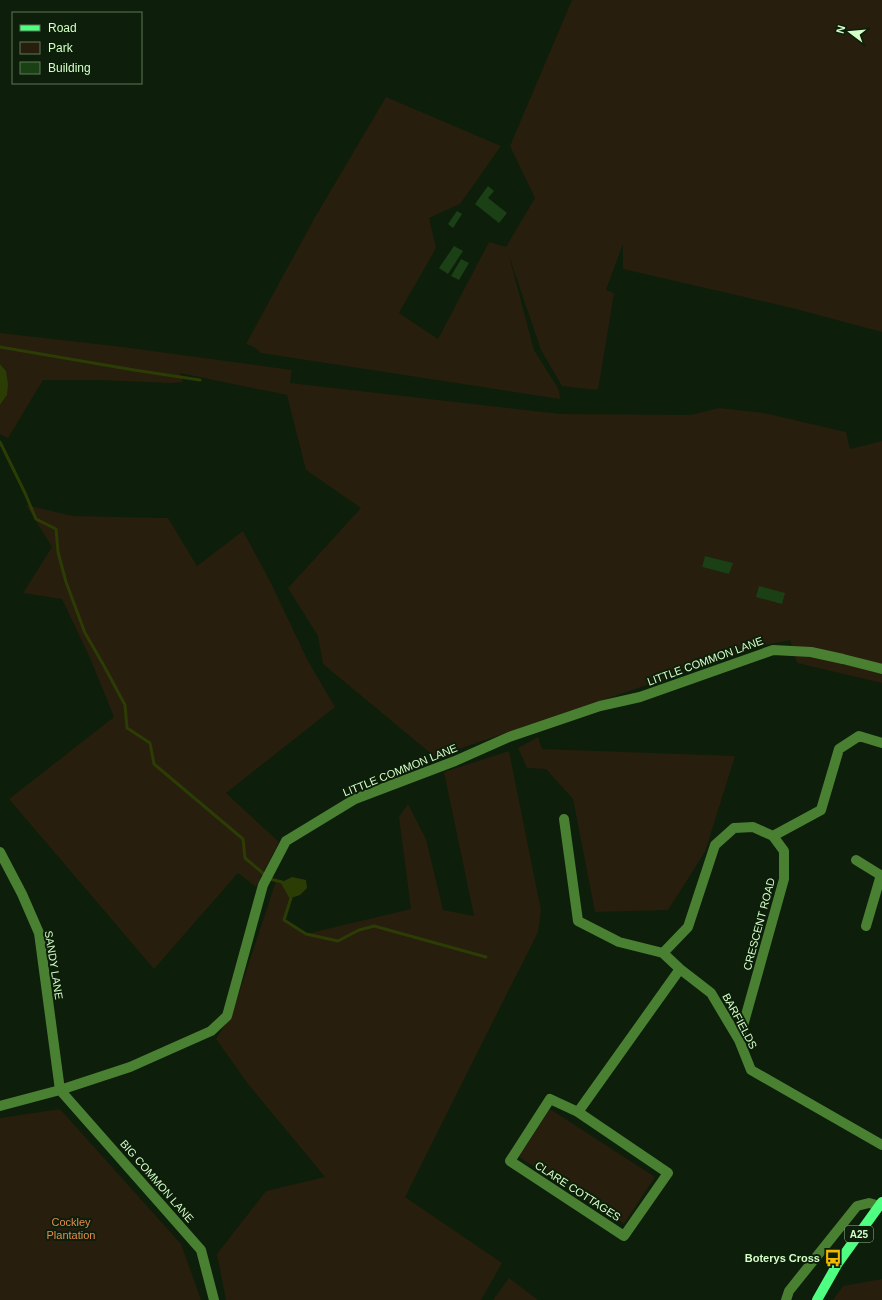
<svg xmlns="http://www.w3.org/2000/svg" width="882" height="1300" font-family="Arial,sans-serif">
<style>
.green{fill:#281e0d;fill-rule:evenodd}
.water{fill:#2b3c05}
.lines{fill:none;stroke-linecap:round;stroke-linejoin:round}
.stream{stroke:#2b3c05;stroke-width:3}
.building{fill:#1b4015}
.minor{stroke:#498032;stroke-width:10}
.major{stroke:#4eff81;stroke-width:10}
.labels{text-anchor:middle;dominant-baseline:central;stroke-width:4;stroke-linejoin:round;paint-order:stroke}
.shield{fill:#0d1e0a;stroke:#98bc8e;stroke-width:1}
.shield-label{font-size:10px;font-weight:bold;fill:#d4ffc7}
.street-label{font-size:11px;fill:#d4ffc7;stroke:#0d1e0a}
.park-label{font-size:11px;fill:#e68b4c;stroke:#0d1e0a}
.poi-label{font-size:11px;font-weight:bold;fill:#d4ffc7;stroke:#0d1e0a;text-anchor:end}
</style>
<rect width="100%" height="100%" fill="#0d1e0a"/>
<path class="green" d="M 572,0 L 882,0 L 882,332 L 792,308 L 623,269 L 623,244 L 606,290 L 614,293 L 598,390 L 562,386 L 541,350 L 509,256 L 534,350 L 559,390 L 560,399 L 261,353 L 254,347 L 246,344 L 314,219 L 386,97 L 501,146 L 460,204 L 429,218 L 436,248 L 399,313 L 438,339 L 489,242 L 506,247 L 535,198 L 510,146 Z
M 0,333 L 123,347 L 292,370 L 290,383 L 561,414 L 691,415 L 719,408 L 764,413 L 846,432 L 850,449 L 882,441 L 882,683 L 797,663 L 790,640 L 765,645 L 435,757 L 323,664 L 318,636 L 288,588 L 361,508 L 306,470 L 287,395 L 180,373 L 183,382 L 172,383 L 99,380 L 43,380 L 8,438 L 0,434 L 0,405 L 7,395 L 6,371 L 0,364 ZM 705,556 L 732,563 L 729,574 L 702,567 Z
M 26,505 L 73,516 L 168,518 L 197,566 L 243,531 L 271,583 L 308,661 L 335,707 L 226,793 L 279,842 L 256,887 L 238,873 L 154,969 L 9,799 L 114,717 L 90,658 L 62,599 L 23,593 L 52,547 Z
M 538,737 L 542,749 L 735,756 L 705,852 L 668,910 L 595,912 L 573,799 L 546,769 L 527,768 L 518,748 Z
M 509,751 L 541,910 L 538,932 L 405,1197 L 502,1263 L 481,1300 L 226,1300 L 217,1254 L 266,1191 L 325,1177 L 248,1084 L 216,1039 L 232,1014 L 276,881 L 282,882 L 291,898 L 284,920 L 306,934 L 411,909 L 399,817 L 408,804 L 426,839 L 443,910 L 474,916 L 444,772 Z
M 60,1109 L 181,1244 L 201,1300 L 0,1300 L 0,1118 Z
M 550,1109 L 655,1177 L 624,1224 L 519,1157 Z
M 509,1278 L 538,1300 L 493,1300 Z
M 882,1279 L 882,1300 L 833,1300 L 843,1286 Z"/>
<path class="water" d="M 0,364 L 6,371 L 8,384 L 7,395 L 0,405 Z
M 292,877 L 306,880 L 307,888 L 300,895 L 291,898 L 282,882 Z"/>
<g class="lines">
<path class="stream" d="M 0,347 L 134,370 L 200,380
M 0,442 L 25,493 L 36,519 L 56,529 L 58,552 L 66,582 L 85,633 L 103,664 L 125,705 L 127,728 L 150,743 L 154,764 L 243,839 L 245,858 L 265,875
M 270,879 L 282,882 L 291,898 L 284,920 L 306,934 L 338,941 L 359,930 L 374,926 L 486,957"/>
</g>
<path class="building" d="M 488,186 L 494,191 L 488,198 L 507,213 L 499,223 L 475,204 Z
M 457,211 L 462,214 L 453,228 L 448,224 Z
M 454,246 L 463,251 L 448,274 L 439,268 Z
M 461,259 L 469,263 L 459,280 L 451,276 Z
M 705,556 L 733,563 L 729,574 L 702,567 Z
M 759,586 L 785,593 L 782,604 L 756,597 Z"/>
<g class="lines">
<path class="minor" d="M 564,819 L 578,921 L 619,942 L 663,953 L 680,969 L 711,993 L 739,1040 L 751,1070 L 882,1145
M 773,836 L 821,810 L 839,749 L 859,736 L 882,743
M 0,852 L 22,894 L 39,933 L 60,1090 L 201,1250 L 214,1300
M 856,860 L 882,876
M 866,926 L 881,875
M 663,953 L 688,927 L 715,845 L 734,828 L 753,827 L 773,836 L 784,851 L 784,879 L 739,1040
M 550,1099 L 578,1112 L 668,1173 L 624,1236 L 510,1161 Z
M 0,1106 L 60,1090 L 130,1067 L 211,1031 L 227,1016 L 263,885 L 286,841 L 355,799 L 455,761 L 509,737 L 600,706 L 640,697 L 773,650 L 811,652 L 843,659 L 882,669
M 578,1112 L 680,969
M 786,1300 L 789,1291 L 857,1206 L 869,1203 L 880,1206"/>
<path class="major" d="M 817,1300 L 838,1263 L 882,1202"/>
</g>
<defs>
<g id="bus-bare" transform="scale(1.38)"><path d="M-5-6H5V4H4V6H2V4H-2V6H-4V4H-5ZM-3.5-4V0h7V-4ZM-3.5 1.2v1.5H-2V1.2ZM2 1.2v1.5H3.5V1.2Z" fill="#f2b800" stroke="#0d1e0a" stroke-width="2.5" paint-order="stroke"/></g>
</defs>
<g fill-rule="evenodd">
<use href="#bus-bare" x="833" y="1258"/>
</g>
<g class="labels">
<rect class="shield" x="845" y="1226" width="28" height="16" rx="3"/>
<g class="shield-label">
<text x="859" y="1234">A25</text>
</g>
<g class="street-label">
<text transform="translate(705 661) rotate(-20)">LITTLE COMMON LANE</text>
<text transform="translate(400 770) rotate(-22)">LITTLE COMMON LANE</text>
<text transform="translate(759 924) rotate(-75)">CRESCENT ROAD</text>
<text transform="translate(54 965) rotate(81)">SANDY LANE</text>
<text transform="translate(740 1021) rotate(62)">BARFIELDS</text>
<text transform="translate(157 1181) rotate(49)">BIG COMMON LANE</text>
<text transform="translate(578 1191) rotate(33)">CLARE COTTAGES</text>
</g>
<g class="park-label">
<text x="71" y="1222">Cockley<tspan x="71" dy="13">Plantation</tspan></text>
</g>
<g class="poi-label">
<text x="820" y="1258">Boterys Cross</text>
</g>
</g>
<rect x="12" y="12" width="130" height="72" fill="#0d1e0a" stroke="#5d7856"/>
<rect x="20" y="25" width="20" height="6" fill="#4eff81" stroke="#5d7856"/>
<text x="48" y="32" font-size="12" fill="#d4ffc7">Road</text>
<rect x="20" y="42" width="20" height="12" fill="#281e0d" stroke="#5d7856"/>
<text x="48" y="52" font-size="12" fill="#d4ffc7">Park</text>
<rect x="20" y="62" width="20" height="12" fill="#1b4015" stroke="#5d7856"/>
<text x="48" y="72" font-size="12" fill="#d4ffc7">Building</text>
<g transform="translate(850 32) rotate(286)" stroke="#0d1e0a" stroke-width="3" paint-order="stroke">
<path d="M0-3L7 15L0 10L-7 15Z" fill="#d4ffc7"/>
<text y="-6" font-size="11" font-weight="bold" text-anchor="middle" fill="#d4ffc7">N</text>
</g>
</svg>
